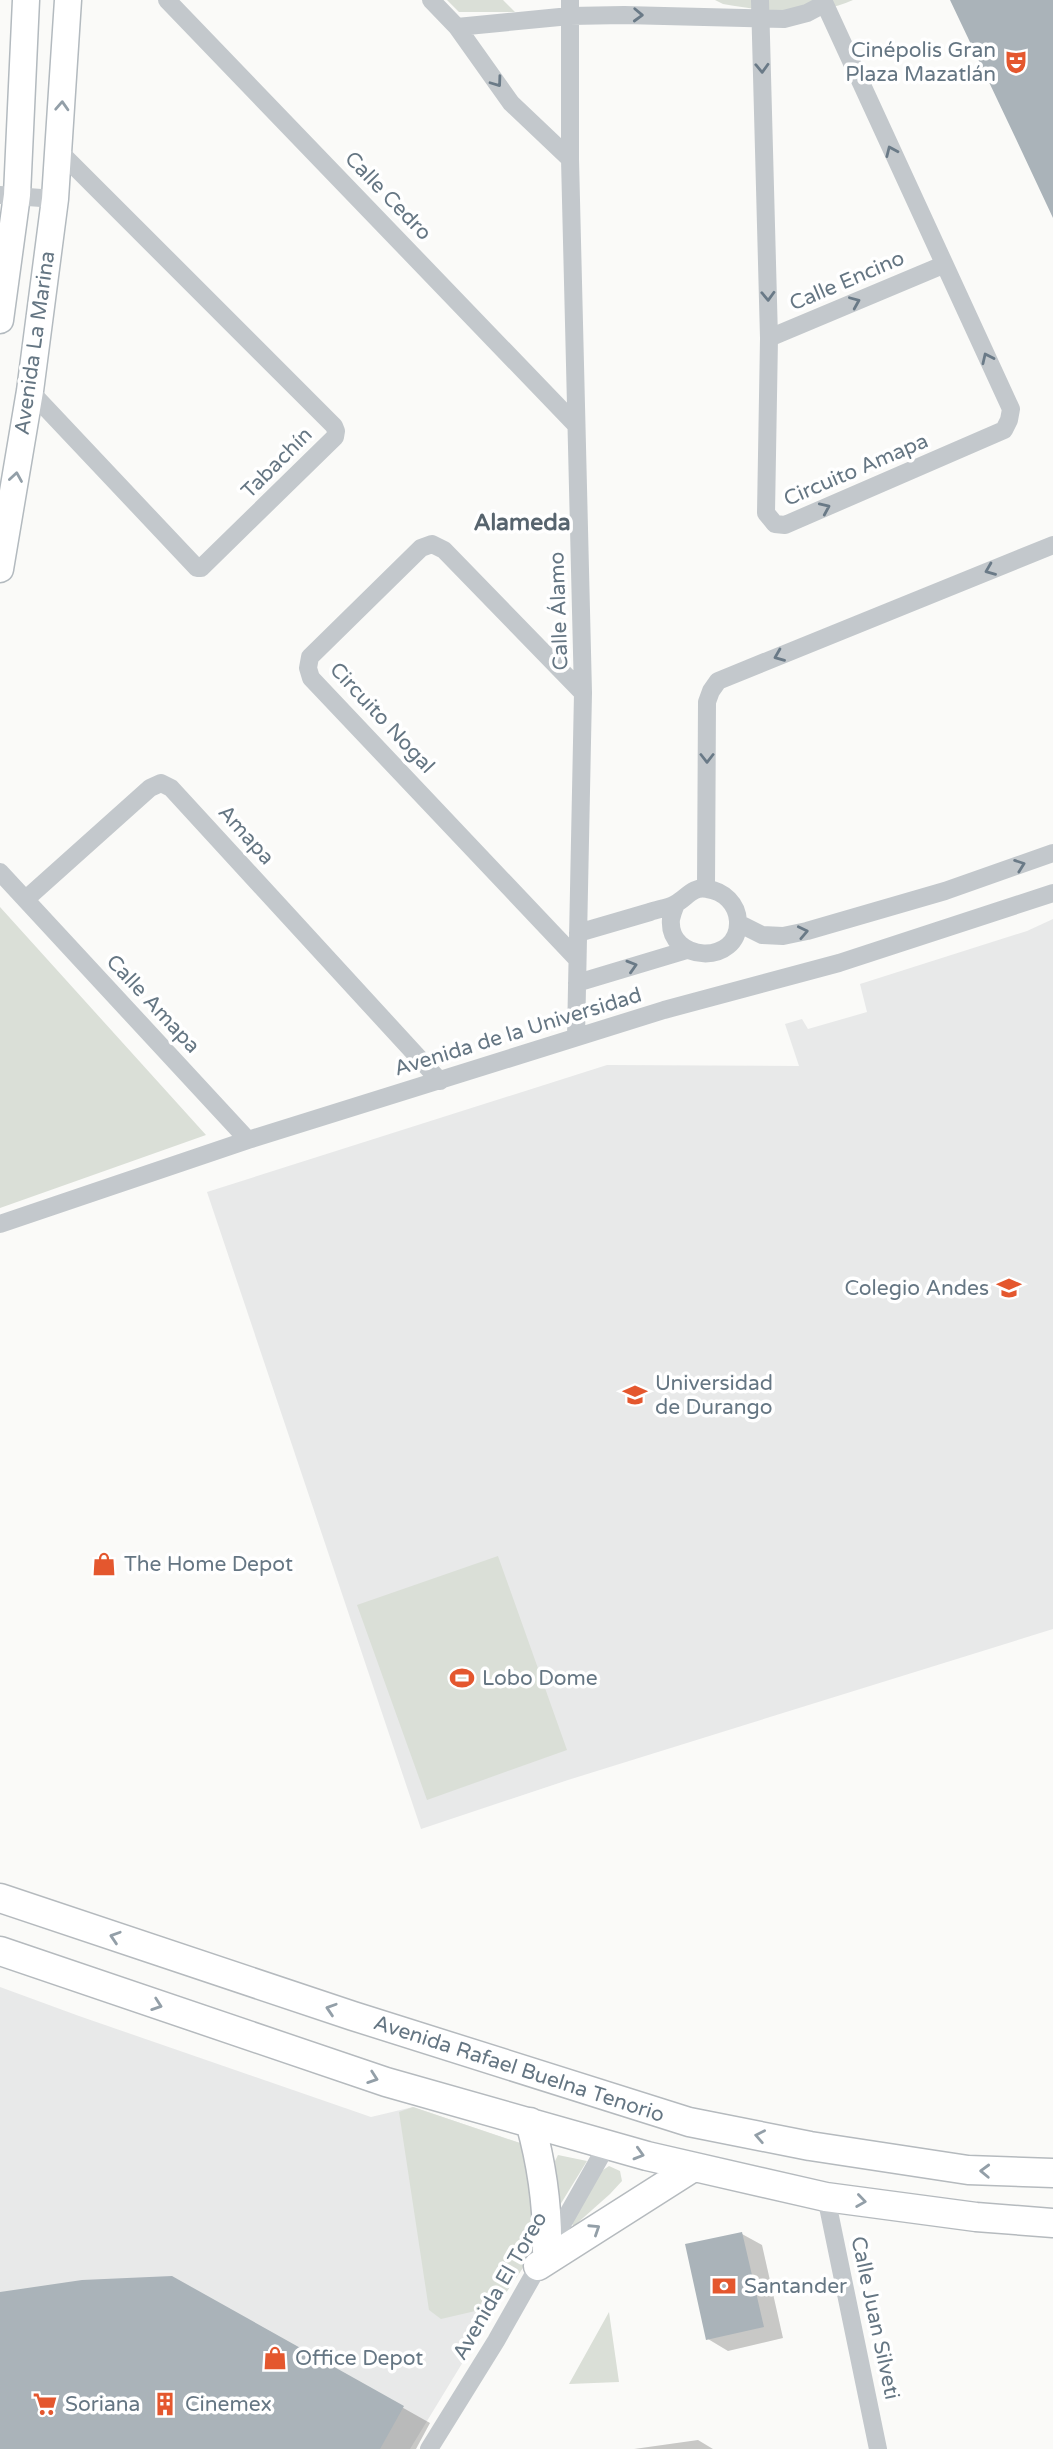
<svg xmlns="http://www.w3.org/2000/svg" width="1053" height="2449" font-family="'Varela Round',sans-serif">
<style>
.built{fill:#e8e9e9}
.green{fill:#dadfd7}
.shadow{fill:#0003}
.building{fill:#aab3b9}
.lines{fill:none;stroke-linecap:round;stroke-linejoin:round}
.secondary-casing{stroke:#b3babf;stroke-width:29}
.primary-casing{stroke:#b5babe;stroke-width:31}
.street{stroke:#c3c8cc;stroke-width:18}
.secondary{stroke:#fff;stroke-width:26}
.primary{stroke:#fff;stroke-width:28}
.oneway{stroke:#6a7a87}
.oneway2{stroke:#939fa8}
.labels{text-anchor:middle;dominant-baseline:central;stroke-width:7;stroke-linejoin:round;paint-order:stroke}
.poi-label{font-size:21px;fill:#657683;stroke:#fff;text-anchor:start}
.street-label{font-size:21px;fill:#657683;stroke:#fff}
.neighbourhood-label{font-size:23px;font-weight:bold;fill:#57646e;stroke:#fff}
</style>
<rect width="100%" height="100%" fill="#fafaf8"/>
<path class="built" d="M 1053,919 L 1053,1629 L 568,1780 L 421,1829 L 207,1192 L 607,1065 L 799,1066 L 785,1024 L 802,1019 L 808,1029 L 867,1012 L 860,984 L 1027,931 Z
M 0,1987 L 79,2016 L 371,2117 L 413,2107 L 523,2144 L 537,2247 L 497,2306 L 410,2449 L 0,2449 Z"/>
<path class="green" d="M 447,0 L 503,0 L 515,12 L 459,12 Z
M 715,0 L 853,0 C 811,19 767,11 723,4 Z
M 0,907 L 206,1135 L 0,1208 Z
M 498,1556 L 567,1750 L 427,1800 L 357,1605 Z
M 413,2107 L 523,2144 L 538,2170 L 537,2247 L 497,2306 L 441,2319 L 429,2310 L 399,2112 Z
M 558,2155 L 587,2161 L 560,2205 L 555,2161 Z
M 609,2166 L 620,2171 L 622,2181 L 610,2194 L 574,2226 L 570,2222 L 600,2172 Z
M 609,2312 L 619,2382 L 569,2384 Z"/>
<path class="shadow" d="M 742,2234 L 762,2245 L 783,2338 L 728,2351 L 708,2339 Z
M 172,2278 L 430,2423 L 416,2449 L 0,2449 L 0,2294 Z
M 698,2440 L 713,2449 L 634,2449 Z"/>
<path class="building" d="M 950,0 L 1053,0 L 1053,218 L 1016,139 Z
M 742,2232 L 764,2327 L 706,2340 L 685,2244 Z
M 172,2276 L 404,2406 L 380,2449 L 0,2449 L 0,2292 L 82,2280 Z"/>
<g class="lines">
<g class="secondary-casing">
<path id="secondary" d="M 0,320 L 17,195 L 26,0
M 0,569 L 30,391 L 55,199 L 68,0"/>
</g>
<g class="primary-casing">
<path id="primary" d="M 0,1898 L 353,2016 L 689,2122 L 810,2146 L 968,2170 L 1053,2173
M 0,1951 L 386,2082 L 647,2156 L 826,2197 L 976,2217 L 1053,2223
M 530,2122 C 542,2165 548,2207 547,2251
M 538,2266 L 692,2168"/>
</g>
<path class="street" d="M 167,0 L 576,425
M 431,0 L 457,27 L 511,103 L 570,159
M 570,0 L 570,159 L 583,693 L 576,1037
M 760,0 L 769,338 L 766,513 L 775,524 L 785,525 L 1004,430 L 1009,420 L 1011,409 L 823,0
M 457,27 L 570,16 L 624,15 L 784,19 L 807,13 L 824,4
M 0,195 L 55,199
M 769,338 L 943,265
M 30,391 L 197,568 L 201,568 L 335,437 L 336,431 L 334,426 L 59,151
M 0,872 L 248,1140
M 706,888 L 707,702 L 711,691 L 718,681 L 1053,545
M 26,899 L 150,788 L 161,783 L 171,788 L 440,1081
M 738,923 L 762,935 L 783,936 L 807,931 L 945,891 L 1053,853
M 578,933 C 602,926 626,919 650,912 C 658,909 668,908 675,904 C 687,898 692,886 707,889 C 724,891 737,904 738,921 C 740,966 667,963 671,919 C 672,915 674,909 676,904
M 577,959 L 311,678 L 308,668 L 310,657 L 421,548 L 432,544 L 444,550 L 583,693
M 577,983 L 687,950
M 0,1224 L 248,1140 L 664,1010 L 839,963 L 1053,893
M 826,2197 L 878,2449
M 429,2449 L 496,2341 L 607,2145"/>
<use href="#secondary" class="secondary"/>
<use href="#primary" class="primary"/>
</g>
<defs><path id="oneway-chevron" d="M-2-3.5L2.5 0L-2 3.5" fill="none" stroke-width="1.6" stroke-linecap="round" stroke-linejoin="round" transform="scale(1.75)"/></defs>
<g class="oneway">
<use href="#oneway-chevron" transform="translate(638 15) rotate(2)"/>
<use href="#oneway-chevron" transform="translate(762 68) rotate(88)"/>
<use href="#oneway-chevron" transform="translate(497 82) rotate(54)"/>
<use href="#oneway-chevron" transform="translate(891 151) rotate(-114)"/>
<use href="#oneway-chevron" transform="translate(768 296) rotate(88)"/>
<use href="#oneway-chevron" transform="translate(855 302) rotate(-23)"/>
<use href="#oneway-chevron" transform="translate(987 358) rotate(-115)"/>
<use href="#oneway-chevron" transform="translate(825 508) rotate(-24)"/>
<use href="#oneway-chevron" transform="translate(990 570) rotate(158)"/>
<use href="#oneway-chevron" transform="translate(779 656) rotate(158)"/>
<use href="#oneway-chevron" transform="translate(707 758) rotate(90)"/>
<use href="#oneway-chevron" transform="translate(1020 865) rotate(-20)"/>
<use href="#oneway-chevron" transform="translate(803 932) rotate(-12)"/>
<use href="#oneway-chevron" transform="translate(632 966) rotate(-17)"/>
</g>
<g class="oneway2">
<use href="#oneway-chevron" transform="translate(62 106) rotate(-87)"/>
<use href="#oneway-chevron" transform="translate(16 477) rotate(-81)"/>
<use href="#oneway-chevron" transform="translate(115 1937) rotate(-162)"/>
<use href="#oneway-chevron" transform="translate(157 2005) rotate(19)"/>
<use href="#oneway-chevron" transform="translate(331 2009) rotate(-162)"/>
<use href="#oneway-chevron" transform="translate(373 2078) rotate(19)"/>
<use href="#oneway-chevron" transform="translate(760 2136) rotate(-169)"/>
<use href="#oneway-chevron" transform="translate(639 2154) rotate(16)"/>
<use href="#oneway-chevron" transform="translate(985 2171) rotate(-178)"/>
<use href="#oneway-chevron" transform="translate(861 2201) rotate(8)"/>
<use href="#oneway-chevron" transform="translate(595 2229) rotate(-33)"/>
</g>
<defs>
<g id="theatre-bare" transform="scale(1.89)"><path d="M-5-5.5Q0-4 5-5.5V0Q5 5 0 6Q-5 5-5 0ZM-3.3-2.5H-1v1.5H-3.3ZM1-2.5H3.3v1.5H1ZM-2.8 1Q0 5.5 2.8 1Z" fill="#e4572e" stroke="#fff" stroke-width="2.5" paint-order="stroke"/></g>
<g id="school-bare" transform="scale(1.89)"><path d="M0-5L7-2L0 1L-7-2ZM-4 1L0 2.5L4 1V4Q0 6-4 4Z" fill="#e4572e" stroke="#fff" stroke-width="2.5" paint-order="stroke"/></g>
<g id="university-bare" transform="scale(1.89)"><path d="M0-5L7-2L0 1L-7-2ZM-4 1L0 2.5L4 1V4Q0 6-4 4Z" fill="#e4572e" stroke="#fff" stroke-width="2.5" paint-order="stroke"/></g>
<g id="shop-bare" transform="scale(1.89)"><path d="M-5-2.5h2.3a2.7 3.5 0 0 1 5.4 0H5L5.5 6h-11ZM-1.5-2.5h3a1.5 2.3 0 0 0-3 0Z" fill="#e4572e" stroke="#fff" stroke-width="2.5" paint-order="stroke"/></g>
<g id="stadium-bare" transform="scale(1.89)"><path d="M0-5a6.5 5 0 1 0 0 10a6.5 5 0 1 0 0-10ZM-3.5-1.8h7v3.6h-7Z" fill="#e4572e" stroke="#fff" stroke-width="2.5" paint-order="stroke"/></g>
<g id="bank-bare" transform="scale(1.89)"><path d="M-6-4H6V4H-6ZM0-2.3a2.3 2.3 0 1 0 0 4.6a2.3 2.3 0 1 0 0-4.6Z" fill="#e4572e" stroke="#fff" stroke-width="2.5" paint-order="stroke"/></g>
<g id="supermarket-bare" transform="scale(1.89)"><path d="M-6-5.5h2.5l.6 2H6L4.5 2H-2.5L-4.4-4H-6ZM-1.5 3.2a1.3 1.3 0 1 0 .1 0ZM3 3.2a1.3 1.3 0 1 0 .1 0Z" fill="#e4572e" stroke="#fff" stroke-width="2.5" paint-order="stroke"/></g>
<g id="building-bare" transform="scale(1.89)"><path d="M-4-6H4V6H1V3H-1V6H-4ZM-2.5-4.3h1.7v1.8h-1.7ZM.8-4.3h1.7v1.8H.8ZM-2.5-1h1.7V.8h-1.7ZM.8-1h1.7V.8H.8Z" fill="#e4572e" stroke="#fff" stroke-width="2.5" paint-order="stroke"/></g>
</defs>
<g fill-rule="evenodd">
<use href="#theatre-bare" x="1016" y="62"/>
<use href="#school-bare" x="1009" y="1288"/>
<use href="#university-bare" x="635" y="1395"/>
<use href="#shop-bare" x="104" y="1564"/>
<use href="#stadium-bare" x="462" y="1678"/>
<use href="#bank-bare" x="724" y="2286"/>
<use href="#shop-bare" x="275" y="2358"/>
<use href="#supermarket-bare" x="45" y="2404"/>
<use href="#building-bare" x="165" y="2404"/>
</g>
<g class="labels">
<g class="poi-label">
<text x="996" y="50" text-anchor="end">Cinépolis Gran<tspan x="996" dy="24">Plaza Mazatlán</tspan></text>
<text x="989" y="1288" text-anchor="end">Colegio Andes</text>
<text x="655" y="1383">Universidad<tspan x="655" dy="24">de Durango</tspan></text>
<text x="124" y="1564">The Home Depot</text>
<text x="482" y="1678">Lobo Dome</text>
<text x="744" y="2286">Santander</text>
<text x="295" y="2358">Office Depot</text>
<text x="65" y="2404">Soriana</text>
<text x="185" y="2404">Cinemex</text>
</g>
<g class="street-label">
<text transform="translate(388 196) rotate(46)">Calle Cedro</text>
<text transform="translate(847 281) rotate(-23)">Calle Encino</text>
<text transform="translate(35 343) rotate(-82)">Avenida La Marina</text>
<text transform="translate(277 463) rotate(-45)">Tabachín</text>
<text transform="translate(856 470) rotate(-23)">Circuito Amapa</text>
<text transform="translate(559 611) rotate(-92)">Calle Álamo</text>
<text transform="translate(382 718) rotate(47)">Circuito Nogal</text>
<text transform="translate(246 835) rotate(48)">Amapa</text>
<text transform="translate(153 1004) rotate(47)">Calle Amapa</text>
<text transform="translate(518 1032) rotate(-17)">Avenida de la Universidad</text>
<text transform="translate(519 2069) rotate(18)">Avenida Rafael Buelna Tenorio</text>
<text transform="translate(500 2286) rotate(-60)">Avenida El Toreo</text>
<text transform="translate(875 2318) rotate(78)">Calle Juan Silveti</text>
</g>
<g class="neighbourhood-label">
<text x="522" y="523">Alameda</text>
</g>
</g>
</svg>
